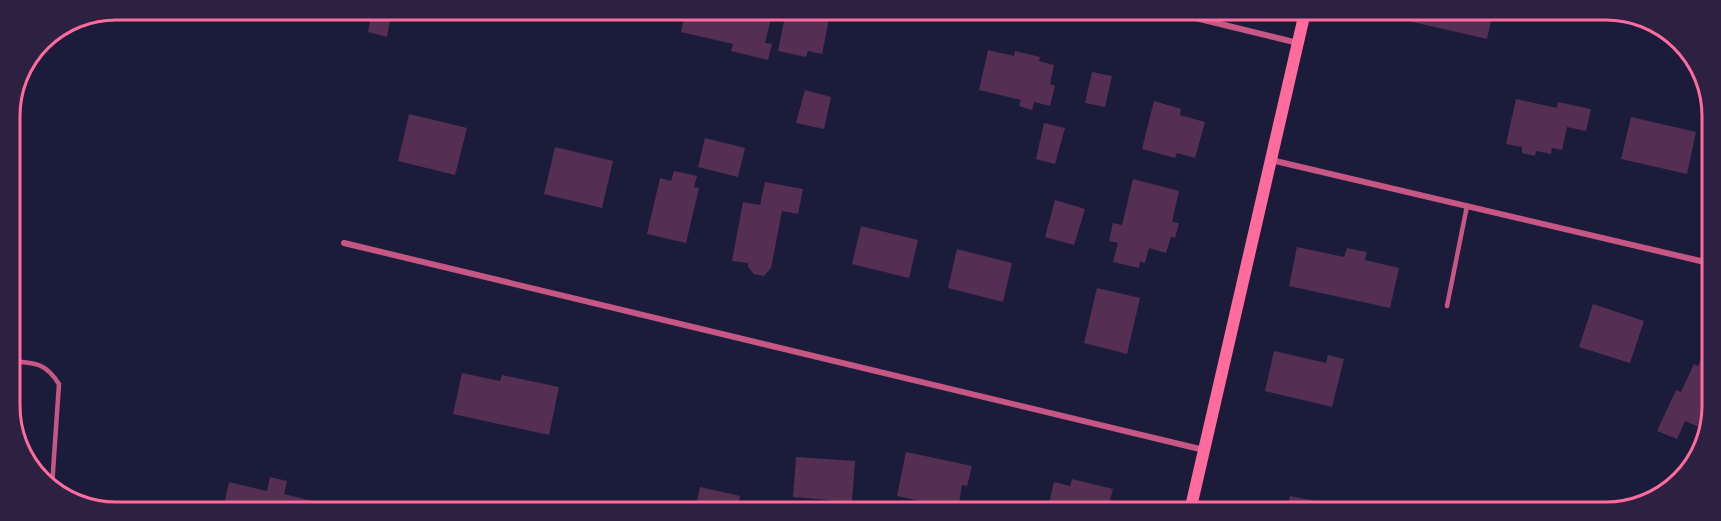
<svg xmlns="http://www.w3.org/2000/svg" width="1721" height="521" font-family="Manrope,sans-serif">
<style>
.building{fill:#542f53}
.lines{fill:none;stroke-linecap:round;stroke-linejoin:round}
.service{stroke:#c65784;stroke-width:4.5}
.minor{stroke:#c65784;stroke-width:6}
.secondary{stroke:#ff6b9d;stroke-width:12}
.rim{fill:none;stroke:#ff6b9d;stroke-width:3}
</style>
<rect width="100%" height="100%" fill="#1b1b3a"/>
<path class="building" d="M 372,10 L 392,10 L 387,37 L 368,32 Z
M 686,10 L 773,11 L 765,43 L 772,44 L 768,60 L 731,51 L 733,44 L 681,32 Z
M 786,11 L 836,11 L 834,20 L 829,19 L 822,54 L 808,51 L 806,57 L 778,51 Z
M 1382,12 L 1493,12 L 1487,39 L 1382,15 Z
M 1595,12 L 1608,13 L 1620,13 L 1617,22 L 1594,16 Z
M 988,50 L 1014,56 L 1015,51 L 1040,57 L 1039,61 L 1054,65 L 1050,84 L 1055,86 L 1050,106 L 1034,102 L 1032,110 L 1019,106 L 1021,100 L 979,90 Z
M 1092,72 L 1112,76 L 1105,107 L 1085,103 Z
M 805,90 L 831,97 L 824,129 L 796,123 Z
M 1516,99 L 1557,108 L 1558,102 L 1591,109 L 1586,131 L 1567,127 L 1562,150 L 1552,148 L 1551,154 L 1536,151 L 1535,156 L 1522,153 L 1522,147 L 1506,144 Z
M 1154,101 L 1181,109 L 1180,115 L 1205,122 L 1195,158 L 1177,153 L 1175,158 L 1142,149 Z
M 409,114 L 467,128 L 455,175 L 398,161 Z
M 1631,117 L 1696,132 L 1687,174 L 1621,159 Z
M 1044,123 L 1065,128 L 1055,164 L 1036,159 Z
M 705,138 L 745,148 L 738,177 L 698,167 Z
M 555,147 L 613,161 L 602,208 L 544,194 Z
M 674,171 L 697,176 L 694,187 L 699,188 L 686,243 L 647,234 L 660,178 L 671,181 Z
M 1133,179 L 1179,191 L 1172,222 L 1179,223 L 1175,238 L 1171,237 L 1166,253 L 1149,248 L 1145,263 L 1140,262 L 1139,268 L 1113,262 L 1118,243 L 1109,241 L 1113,223 L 1122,225 Z
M 765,182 L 803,189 L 798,214 L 782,211 L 771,268 L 764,276 L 754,274 L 748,267 L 748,263 L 732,261 L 743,202 L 760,205 Z
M 1055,200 L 1085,209 L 1074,245 L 1045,237 Z
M 861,226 L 918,240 L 909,278 L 852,264 Z
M 1297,247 L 1344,257 L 1347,248 L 1367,252 L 1365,260 L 1399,268 L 1390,308 L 1289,286 Z
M 957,249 L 1012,263 L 1003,302 L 948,288 Z
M 1097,288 L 1140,298 L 1127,354 L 1084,343 Z
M 1593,304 L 1644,321 L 1630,363 L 1579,347 Z
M 1709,343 L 1708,431 L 1685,421 L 1677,439 L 1657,431 L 1676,390 L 1681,392 L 1694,364 L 1698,366 Z
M 1274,351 L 1326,363 L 1328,355 L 1344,359 L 1332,407 L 1265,391 Z
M 462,373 L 500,381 L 502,375 L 559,387 L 549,435 L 453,414 Z
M 11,406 L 22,407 L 19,443 L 11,426 Z
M 906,452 L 972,466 L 967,486 L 962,485 L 958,509 L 897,496 Z
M 796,457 L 855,461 L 852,502 L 793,497 Z
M 270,477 L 287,481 L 284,494 L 333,506 L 332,509 L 223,509 L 229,482 L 267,491 Z
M 1072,479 L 1113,489 L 1110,500 L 1117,502 L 1115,511 L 1047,511 L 1054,482 L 1070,486 Z
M 700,487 L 740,496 L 737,510 L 695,510 Z
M 1290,496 L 1320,502 L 1318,511 L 1286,511 Z"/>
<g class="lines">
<path class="service" d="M 1447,306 L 1467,206
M 11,361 C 35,363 45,362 59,384 L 52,486"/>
<path class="minor" d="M 1167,11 L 1298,43
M 1271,160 L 1709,263
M 344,243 L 1204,450"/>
<path class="secondary" d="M 1190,511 L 1305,12"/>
</g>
<path d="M0 0H1721V521H0ZM116 20H1606A96 96 0 0 1 1702 116V406A96 96 0 0 1 1606 502H116A96 96 0 0 1 20 406V116A96 96 0 0 1 116 20Z" fill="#2d2142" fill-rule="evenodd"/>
<path class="rim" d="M116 20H1606A96 96 0 0 1 1702 116V406A96 96 0 0 1 1606 502H116A96 96 0 0 1 20 406V116A96 96 0 0 1 116 20Z"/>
</svg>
